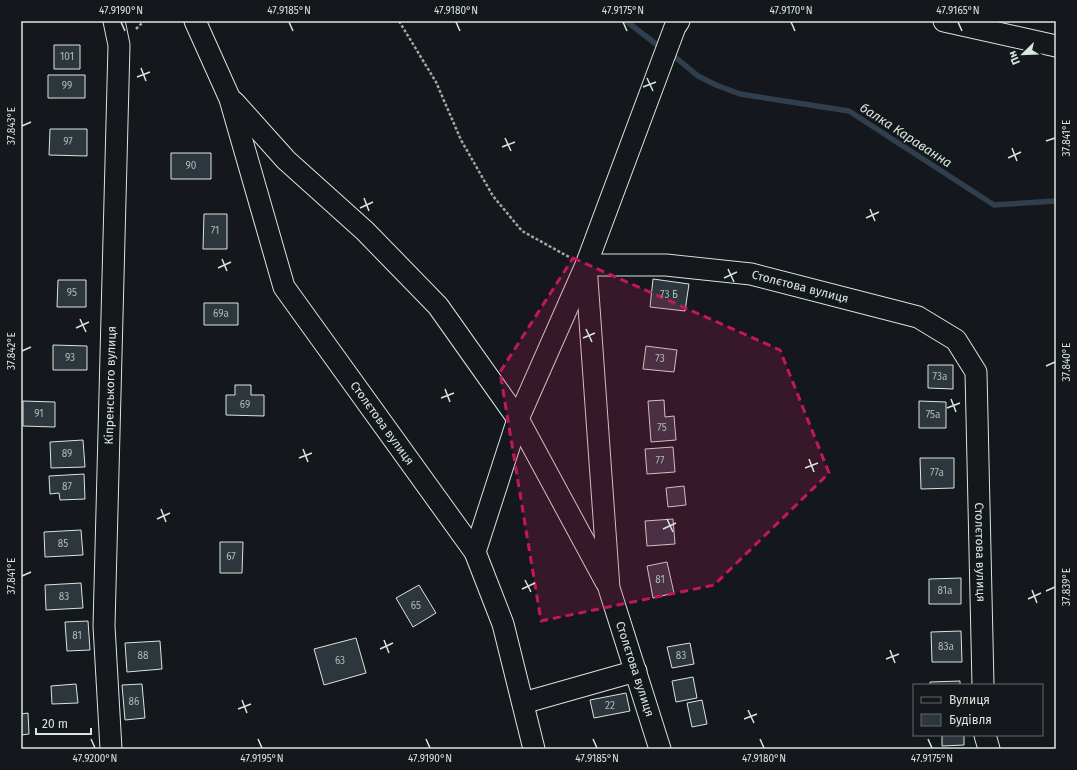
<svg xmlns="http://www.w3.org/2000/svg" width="1077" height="770" font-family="'Fira Sans',sans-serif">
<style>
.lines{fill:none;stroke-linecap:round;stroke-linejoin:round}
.stream{stroke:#2f3f4d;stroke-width:5.5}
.building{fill:#2c363c;stroke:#d8e6dc}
.minor-casing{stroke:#d8e6dc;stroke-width:23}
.path{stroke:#9da8a2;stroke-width:2.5;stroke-dasharray:3 2;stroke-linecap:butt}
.minor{stroke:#14181c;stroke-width:21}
.marked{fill:#c2185b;fill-opacity:0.2;stroke:#c2185b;stroke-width:3;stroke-dasharray:8 5;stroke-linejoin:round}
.ticks{fill:none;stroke:#d8e6dc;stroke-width:1.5}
.labels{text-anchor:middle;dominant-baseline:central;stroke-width:3;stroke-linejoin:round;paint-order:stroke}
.number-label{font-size:10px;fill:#adbab4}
.street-label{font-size:12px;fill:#d8e6dc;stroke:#14181c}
.water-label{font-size:13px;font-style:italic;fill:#d8e6dc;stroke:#14181c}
.neatline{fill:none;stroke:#d8e6dc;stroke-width:1.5}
.ticks-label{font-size:10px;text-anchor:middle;fill:#d8e6dc}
</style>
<rect width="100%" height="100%" fill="#14181c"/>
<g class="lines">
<path class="stream" d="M 626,21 L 656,44
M 675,57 L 698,76 L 716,85 L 740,94 L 849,111 L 994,205 L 1056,201"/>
</g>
<path class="building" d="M 54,45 L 80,45 L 80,69 L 54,69 Z
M 48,75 L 85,75 L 85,98 L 48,98 Z
M 50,129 L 87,129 L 87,156 L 49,155 Z
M 171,153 L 211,153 L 211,179 L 171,179 Z
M 204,214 L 227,214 L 227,249 L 203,249 Z
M 653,279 L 689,284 L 685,311 L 650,307 Z
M 58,280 L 86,280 L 86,307 L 57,307 Z
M 204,303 L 238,303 L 238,325 L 204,325 Z
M 53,345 L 87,346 L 87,370 L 53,370 Z
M 646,346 L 677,350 L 674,372 L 643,369 Z
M 928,365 L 953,365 L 953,389 L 928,388 Z
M 235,385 L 251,385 L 251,395 L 264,395 L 264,416 L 226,415 L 226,395 L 235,395 Z
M 664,400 L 665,417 L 674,416 L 676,440 L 651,442 L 648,401 Z
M 23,401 L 55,402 L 55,427 L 23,426 Z
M 919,401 L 946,402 L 946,428 L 919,428 Z
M 83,440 L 85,467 L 51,468 L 50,442 Z
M 673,447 L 675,472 L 647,474 L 645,449 Z
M 920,458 L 954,458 L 954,488 L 921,489 Z
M 84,474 L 85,499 L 60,500 L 59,493 L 50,494 L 49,476 Z
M 684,486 L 686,505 L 668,507 L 666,488 Z
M 673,519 L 675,544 L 647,546 L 645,521 Z
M 81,530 L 83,555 L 45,557 L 44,532 Z
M 220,542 L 243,542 L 242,573 L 220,573 Z
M 667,562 L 674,593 L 653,598 L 647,566 Z
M 961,578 L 961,604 L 929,604 L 929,579 Z
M 81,583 L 83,608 L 46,610 L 45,585 Z
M 419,585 L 436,613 L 413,627 L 396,598 Z
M 88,621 L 90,650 L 67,651 L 65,622 Z
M 961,631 L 962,662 L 932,662 L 931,632 Z
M 356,638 L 366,673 L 324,685 L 314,649 Z
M 160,641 L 162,669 L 127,672 L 125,643 Z
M 690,643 L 694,664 L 672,668 L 667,647 Z
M 693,677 L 697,698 L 676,702 L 672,681 Z
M 960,681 L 960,685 L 930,685 L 930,682 Z
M 76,684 L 78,703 L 52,704 L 51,686 Z
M 142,684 L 145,718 L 125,720 L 122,685 Z
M 626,693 L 630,711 L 594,718 L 590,700 Z
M 702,700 L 707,724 L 692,727 L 687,703 Z
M 28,713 L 29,734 L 21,735 L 21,714 Z
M 942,735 L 964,735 L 964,745 L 942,746 Z"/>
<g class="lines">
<g class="minor-casing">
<g id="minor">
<path id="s1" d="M 195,21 L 230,99 L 284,287 L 475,552 L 503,624 L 534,749"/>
<path d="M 944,21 L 1056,46"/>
<path d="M 234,102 L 286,160 L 365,231 L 438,306 L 518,419 L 606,582"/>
<path d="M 475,552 L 518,419 L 586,265 L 675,27 L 679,21"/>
<path d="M 523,703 L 636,671"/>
<path d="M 985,735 L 989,749"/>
<path id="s2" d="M 111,749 L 104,626 L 119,45 L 114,21"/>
<path id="s3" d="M 660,749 L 609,588 L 586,265 L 666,265 L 751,274 L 918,317 L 956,340 L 976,372 L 983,685"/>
</g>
</g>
<path class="path" d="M 399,21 L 436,82 L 461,140 L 493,196 L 522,231 L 569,257
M 136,29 L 144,21"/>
<use href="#minor" class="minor"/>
</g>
<path class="marked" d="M 573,258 L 780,350 L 829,473 L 714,585 L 541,621 L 500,372 Z"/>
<path class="ticks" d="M 121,22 L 125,31M 289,22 L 293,31M 456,22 L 460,31M 623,22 L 627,31M 791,22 L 795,31M 958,22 L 962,31M 141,68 L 146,81M 137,77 L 150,72M 647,78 L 653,91M 643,87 L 656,82M 22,126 L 31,122M 505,138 L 511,151M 1046,141 L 1055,138M 502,147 L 515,142M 1012,148 L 1017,161M 1008,158 L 1021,152M 364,198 L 369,211M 360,208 L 373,202M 870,209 L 875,221M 866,218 L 879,212M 222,259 L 227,271M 218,268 L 231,262M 728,269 L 734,282M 724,278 L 737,272M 80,319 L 86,332M 76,328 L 89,322M 586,329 L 592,342M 583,338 L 595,333M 22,351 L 31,347M 1046,366 L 1055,362M 445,389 L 450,402M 441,398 L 454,393M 951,399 L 956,412M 947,408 L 960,403M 303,449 L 308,462M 299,458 L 312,453M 809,459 L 814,472M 805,468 L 818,463M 161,509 L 166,522M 157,519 L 170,513M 667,519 L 673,532M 663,529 L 676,523M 22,576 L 31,572M 525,580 L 531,592M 522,589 L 535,583M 1032,590 L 1037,603M 1046,591 L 1055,587M 1028,599 L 1041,593M 384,640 L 389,653M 380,649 L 393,643M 890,650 L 895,663M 886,659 L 899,654M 242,700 L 247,713M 238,709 L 251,704M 748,710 L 754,723M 744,719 L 757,714M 91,739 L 95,748M 258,739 L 262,748M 426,739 L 430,748M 593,739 L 597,748M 760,739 L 764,748M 928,739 L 932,748"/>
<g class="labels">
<g class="number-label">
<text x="67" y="57">101</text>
<text x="67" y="86">99</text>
<text x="68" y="142">97</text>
<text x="191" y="166">90</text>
<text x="215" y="231">71</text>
<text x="72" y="293">95</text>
<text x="669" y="295">73 Б</text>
<text x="221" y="314">69а</text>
<text x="70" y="358">93</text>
<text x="660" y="359">73</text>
<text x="940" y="377">73а</text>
<text x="245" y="405">69</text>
<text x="39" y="414">91</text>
<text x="933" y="415">75а</text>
<text x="662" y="428">75</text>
<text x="67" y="454">89</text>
<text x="660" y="461">77</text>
<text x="937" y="473">77а</text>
<text x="67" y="487">87</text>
<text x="63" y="544">85</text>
<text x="231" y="557">67</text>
<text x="660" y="580">81</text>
<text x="945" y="591">81а</text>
<text x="64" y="597">83</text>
<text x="416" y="606">65</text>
<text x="77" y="636">81</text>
<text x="946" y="647">83а</text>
<text x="143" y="656">88</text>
<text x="681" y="656">83</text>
<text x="340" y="661">63</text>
<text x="134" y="702">86</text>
<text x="610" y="706">22</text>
</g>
<g class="street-label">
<text stroke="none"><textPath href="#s3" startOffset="709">Столєтова вулиця</textPath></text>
<text stroke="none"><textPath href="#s2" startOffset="364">Кіпренського вулиця</textPath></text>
<text stroke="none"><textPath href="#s1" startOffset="449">Столєтова вулиця</textPath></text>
<text stroke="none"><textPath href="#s3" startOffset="1093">Столєтова вулиця</textPath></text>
<text transform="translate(635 669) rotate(72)">Столєтова вулиця</text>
</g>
<g class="water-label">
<text transform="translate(906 135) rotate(33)">балка Караванна</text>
</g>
</g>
<rect width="1077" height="770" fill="none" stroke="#14181c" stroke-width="44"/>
<rect x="913" y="684" width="130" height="52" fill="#14181c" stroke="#626a69"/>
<rect x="921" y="697" width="20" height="6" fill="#14181c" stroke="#626a69"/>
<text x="949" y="704" font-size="12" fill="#d8e6dc">Вулиця</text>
<rect x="921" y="714" width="20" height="12" fill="#2c363c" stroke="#626a69"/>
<text x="949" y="724" font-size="12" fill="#d8e6dc">Будівля</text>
<g transform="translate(1023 54) rotate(247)" stroke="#14181c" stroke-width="3" paint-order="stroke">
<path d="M0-3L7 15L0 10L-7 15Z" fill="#d8e6dc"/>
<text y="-6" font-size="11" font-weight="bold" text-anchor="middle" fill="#d8e6dc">Пн</text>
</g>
<path d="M36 728v6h55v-6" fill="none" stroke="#d8e6dc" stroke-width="2"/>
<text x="42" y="728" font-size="12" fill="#d8e6dc" stroke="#14181c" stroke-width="3" paint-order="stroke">20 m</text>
<rect x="22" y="22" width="1033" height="726" class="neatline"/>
<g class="ticks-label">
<text x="121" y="14">47.9190°N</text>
<text x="289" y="14">47.9185°N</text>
<text x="456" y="14">47.9180°N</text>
<text x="623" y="14">47.9175°N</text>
<text x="791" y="14">47.9170°N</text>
<text x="958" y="14">47.9165°N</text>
<text transform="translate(11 126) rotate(-90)" y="4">37.843°E</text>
<text transform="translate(1066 138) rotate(-90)" y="4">37.841°E</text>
<text transform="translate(11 351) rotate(-90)" y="4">37.842°E</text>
<text transform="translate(1066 362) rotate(-90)" y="4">37.840°E</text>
<text transform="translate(11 576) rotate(-90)" y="4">37.841°E</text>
<text transform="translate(1066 587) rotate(-90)" y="4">37.839°E</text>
<text x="95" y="762">47.9200°N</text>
<text x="262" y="762">47.9195°N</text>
<text x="430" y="762">47.9190°N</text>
<text x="597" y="762">47.9185°N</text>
<text x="764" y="762">47.9180°N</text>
<text x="932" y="762">47.9175°N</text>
</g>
</svg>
